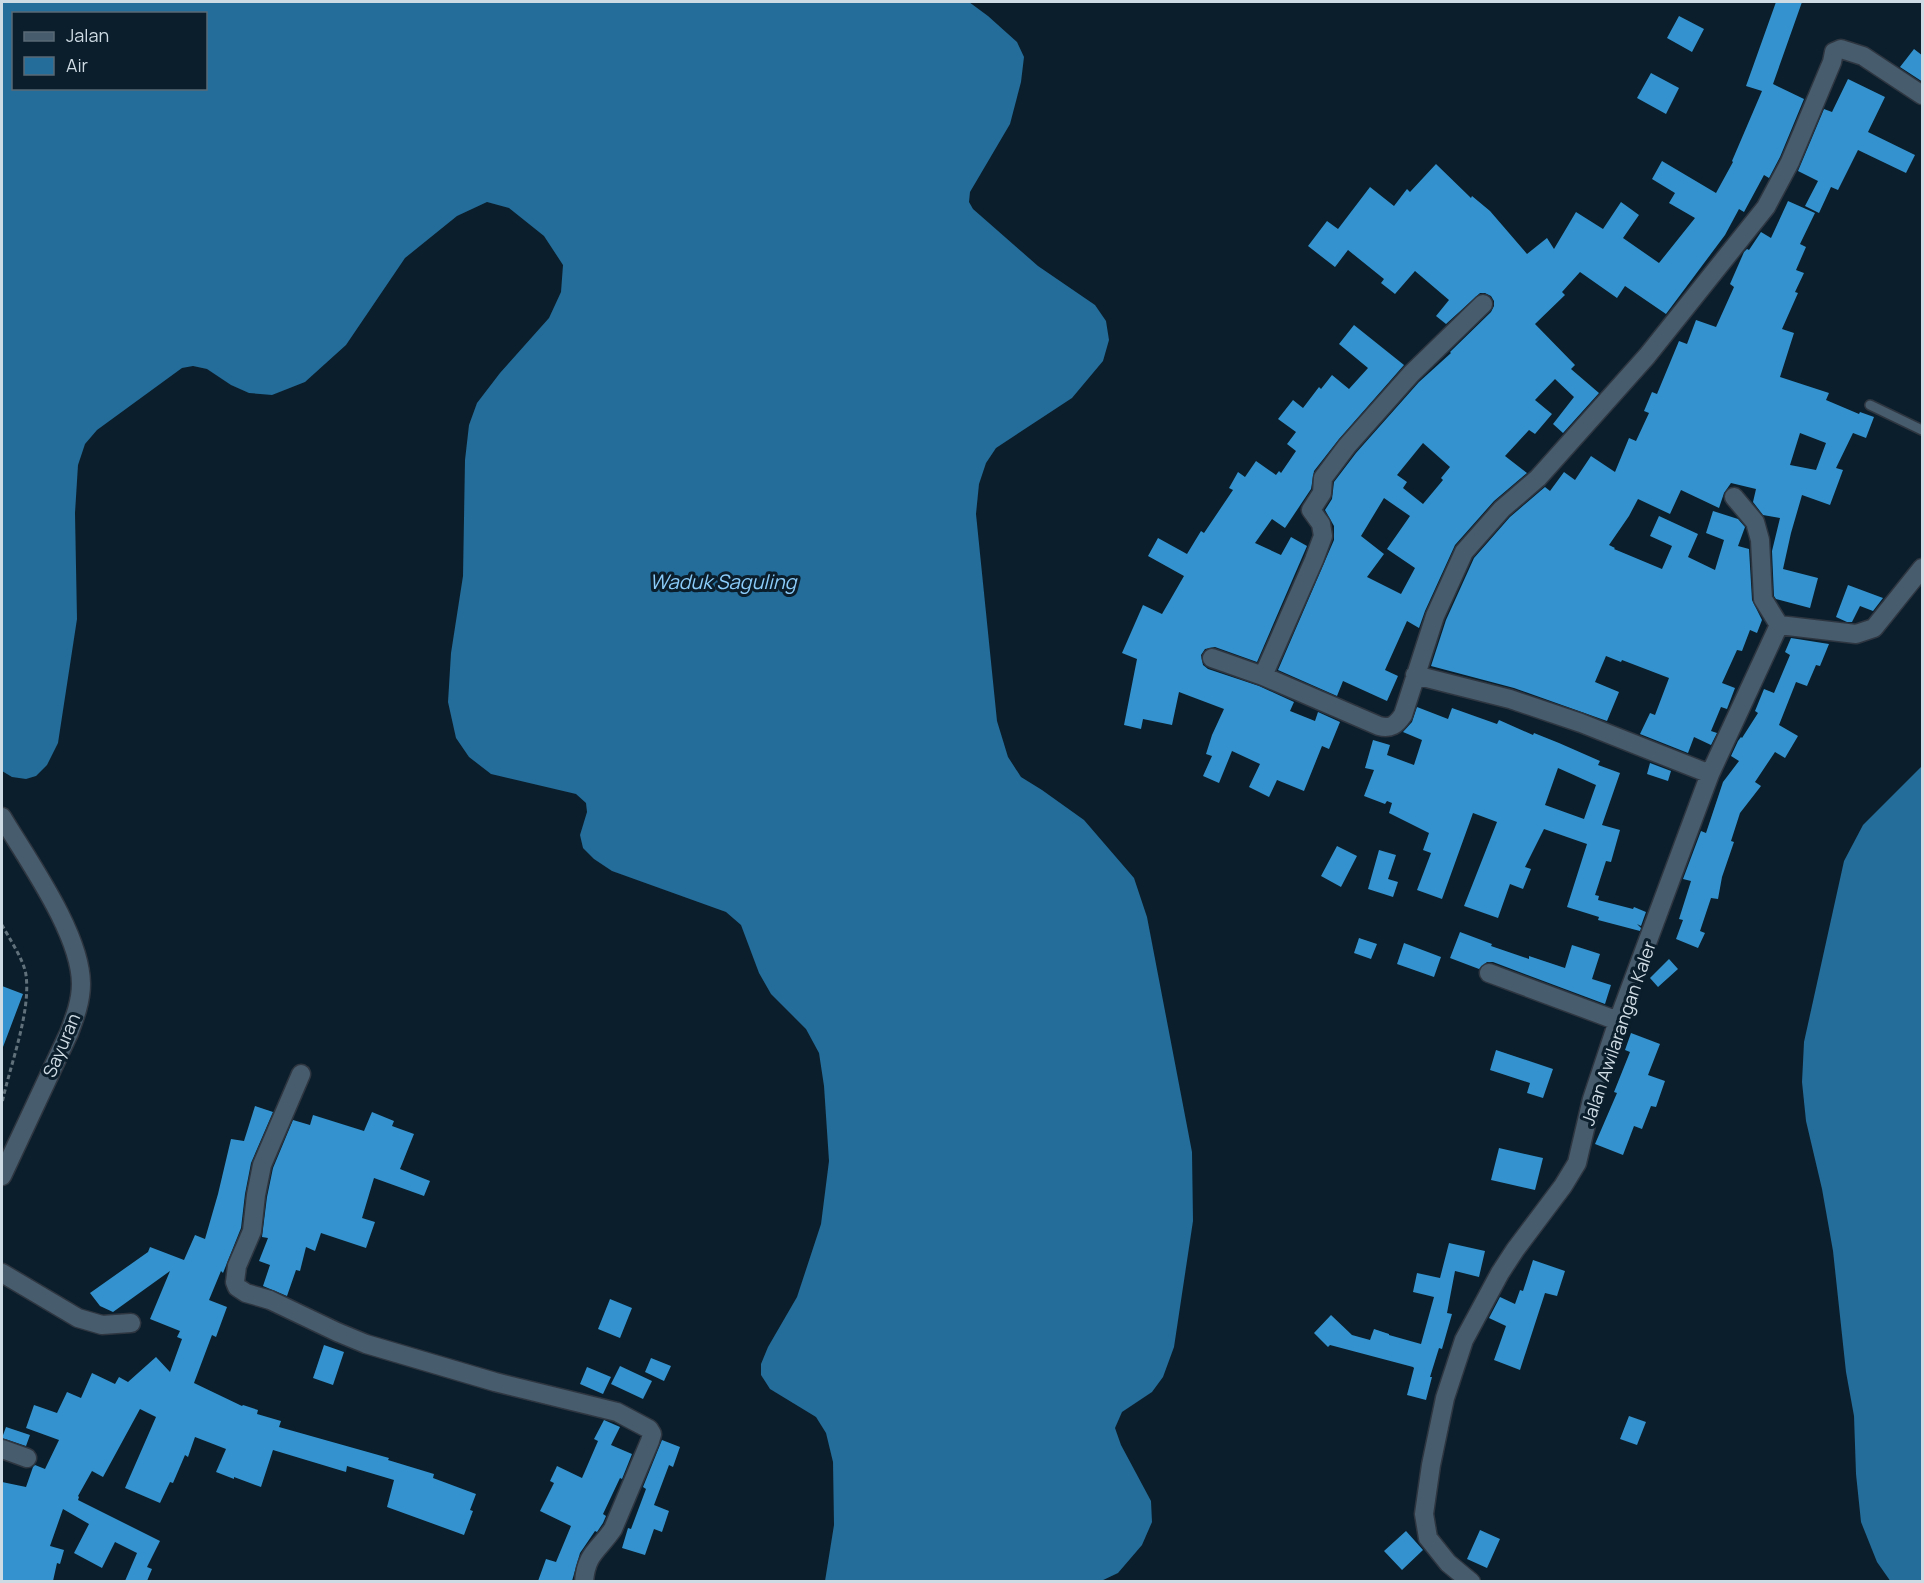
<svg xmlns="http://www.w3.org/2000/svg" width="1924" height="1583" font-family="Manrope,sans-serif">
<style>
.water{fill:#246c99;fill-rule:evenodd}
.building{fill:#3493ce;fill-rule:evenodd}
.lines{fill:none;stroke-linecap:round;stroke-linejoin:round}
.lane-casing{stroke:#2e3641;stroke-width:12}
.street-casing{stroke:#2e3641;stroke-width:21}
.path{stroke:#61717c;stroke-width:3;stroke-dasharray:4.5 3;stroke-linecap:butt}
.lane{stroke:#475c6c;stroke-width:9}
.street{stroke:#475c6c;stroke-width:18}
.labels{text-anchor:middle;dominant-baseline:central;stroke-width:6;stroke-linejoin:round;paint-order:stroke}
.street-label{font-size:18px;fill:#cfdbe4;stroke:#0b1e2b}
.water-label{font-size:20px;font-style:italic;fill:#8acbf9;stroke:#0b1e2b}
</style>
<rect width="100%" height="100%" fill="#0b1e2b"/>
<path class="water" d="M 2,2 L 969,2 L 988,16 L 1017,42 L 1024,57 L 1021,82 L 1010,124 L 970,192 L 969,202 L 973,209 L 1038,266 L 1095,305 L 1106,321 L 1109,340 L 1103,361 L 1072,398 L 996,448 L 986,463 L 979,484 L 976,514 L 997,721 L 1008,757 L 1021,777 L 1042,790 L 1084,820 L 1134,878 L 1147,917 L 1192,1152 L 1193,1221 L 1174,1347 L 1163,1377 L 1152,1392 L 1122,1412 L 1115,1428 L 1121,1445 L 1151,1501 L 1152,1522 L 1142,1545 L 1118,1573 L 1099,1582 L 825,1581 L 834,1525 L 833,1462 L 826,1433 L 816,1417 L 770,1389 L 761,1375 L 761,1364 L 768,1347 L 797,1297 L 821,1224 L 829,1161 L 824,1086 L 819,1053 L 806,1029 L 771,994 L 759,973 L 741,925 L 726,912 L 612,871 L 594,859 L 583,848 L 580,835 L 587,812 L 586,803 L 576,794 L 491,774 L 469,757 L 456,738 L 448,702 L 451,653 L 463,576 L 465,460 L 469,425 L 477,403 L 500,373 L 549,318 L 561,292 L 563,265 L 544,236 L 509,208 L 487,202 L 457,216 L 405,258 L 346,345 L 305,382 L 272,395 L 249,393 L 231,385 L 207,369 L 193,366 L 182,368 L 97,430 L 85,444 L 78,465 L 75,513 L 77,619 L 58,743 L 47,765 L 36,776 L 26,779 L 12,777 L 2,771 ZM 14,14 L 206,14 L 206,88 L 14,88 Z
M 1922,766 L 1922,1581 L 1891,1582 L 1877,1562 L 1861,1522 L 1856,1474 L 1854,1416 L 1846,1372 L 1833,1251 L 1822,1189 L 1806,1121 L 1802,1082 L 1804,1042 L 1844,861 L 1863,825 Z"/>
<path class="building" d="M 1776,2 L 1802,2 L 1773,84 L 1804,99 L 1780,157 L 1769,178 L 1764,175 L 1744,212 L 1739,209 L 1725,235 L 1666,314 L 1625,286 L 1617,298 L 1580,272 L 1562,292 L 1565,295 L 1535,324 L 1575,365 L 1571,369 L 1599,393 L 1563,433 L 1553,424 L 1574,397 L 1555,379 L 1535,400 L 1552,414 L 1535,434 L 1529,430 L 1505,456 L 1527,473 L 1494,501 L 1455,545 L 1425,611 L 1419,628 L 1407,621 L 1385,670 L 1398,676 L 1387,701 L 1343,681 L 1337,696 L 1278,670 L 1334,540 L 1334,526 L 1325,510 L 1332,499 L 1334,482 L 1356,453 L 1419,382 L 1451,353 L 1450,352 L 1491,312 L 1494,306 L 1494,301 L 1491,296 L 1485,293 L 1480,293 L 1446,324 L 1436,316 L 1449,300 L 1415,271 L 1395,294 L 1381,283 L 1384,279 L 1348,250 L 1335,267 L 1308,246 L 1327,221 L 1338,229 L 1370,187 L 1394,206 L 1407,189 L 1410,192 L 1436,164 L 1471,198 L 1472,196 L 1490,211 L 1527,254 L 1547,238 L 1554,249 L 1576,212 L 1603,229 L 1621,202 L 1639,215 L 1623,238 L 1659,263 L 1695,218 L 1669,203 L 1675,193 L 1652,179 L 1662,161 L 1716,193 L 1733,162 L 1732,161 L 1762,91 L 1746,86 ZM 1423,443 L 1450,467 L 1441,478 L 1443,480 L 1423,504 L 1403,488 L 1407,482 L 1397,475 ZM 1384,498 L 1410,516 L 1387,549 L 1415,568 L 1401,594 L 1367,577 L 1384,554 L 1361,536 Z
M 1679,16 L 1704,29 L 1692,52 L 1667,38 Z
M 1914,49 L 1923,56 L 1923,82 L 1900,67 Z
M 1651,73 L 1679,88 L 1666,114 L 1637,98 Z
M 1848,79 L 1885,97 L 1868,132 L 1915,155 L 1906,173 L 1858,150 L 1838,190 L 1831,187 L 1819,213 L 1805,206 L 1818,181 L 1798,171 L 1824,109 L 1832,112 Z
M 1788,201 L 1815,213 L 1800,244 L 1806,247 L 1796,270 L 1804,273 L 1795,292 L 1798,293 L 1782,329 L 1794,333 L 1780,377 L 1829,393 L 1826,400 L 1859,414 L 1860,412 L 1874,417 L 1866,438 L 1853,433 L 1836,468 L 1843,470 L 1830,505 L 1802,495 L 1791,533 L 1783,569 L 1818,578 L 1810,608 L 1776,599 L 1774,596 L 1772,551 L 1780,518 L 1763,515 L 1753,502 L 1756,489 L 1731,483 L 1724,493 L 1719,508 L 1681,490 L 1670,514 L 1638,499 L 1629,516 L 1609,545 L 1615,548 L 1614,549 L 1662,569 L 1672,546 L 1650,536 L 1659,516 L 1698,534 L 1688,557 L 1715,570 L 1724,540 L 1706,533 L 1713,511 L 1738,519 L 1745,527 L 1738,546 L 1749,549 L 1752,600 L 1762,620 L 1757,633 L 1750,630 L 1742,651 L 1737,650 L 1722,683 L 1735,688 L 1727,709 L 1721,707 L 1711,731 L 1717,733 L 1711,745 L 1694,737 L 1688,753 L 1640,734 L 1650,713 L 1655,715 L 1669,678 L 1622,660 L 1621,662 L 1606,656 L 1595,682 L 1619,692 L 1607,721 L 1514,688 L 1431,666 L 1446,620 L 1474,558 L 1510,517 L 1545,487 L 1550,491 L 1564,472 L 1575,480 L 1591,456 L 1615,472 L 1629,438 L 1636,441 L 1649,413 L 1644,411 L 1652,392 L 1657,394 L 1679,341 L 1687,344 L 1696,320 L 1716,327 L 1734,287 L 1730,284 L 1744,252 L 1747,249 L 1749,250 L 1761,232 L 1771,238 ZM 1800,433 L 1826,443 L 1816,470 L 1790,465 Z
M 1354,325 L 1404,365 L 1339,439 L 1314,471 L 1311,489 L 1285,528 L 1272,519 L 1255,543 L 1281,555 L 1291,537 L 1307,546 L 1257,662 L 1215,647 L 1205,649 L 1201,655 L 1203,665 L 1208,669 L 1259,686 L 1294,702 L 1290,711 L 1315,721 L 1318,712 L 1340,722 L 1329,749 L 1322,746 L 1304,791 L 1277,780 L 1269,797 L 1249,787 L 1260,764 L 1232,751 L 1219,783 L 1203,776 L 1212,756 L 1206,754 L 1212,735 L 1224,709 L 1179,692 L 1172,725 L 1143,719 L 1141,729 L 1124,725 L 1137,659 L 1122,653 L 1143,605 L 1162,614 L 1184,576 L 1148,556 L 1158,538 L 1187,554 L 1201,531 L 1204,533 L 1233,490 L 1229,488 L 1238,472 L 1245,477 L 1256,461 L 1276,475 L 1279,471 L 1281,473 L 1296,451 L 1287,444 L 1296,432 L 1278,419 L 1293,400 L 1303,408 L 1319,387 L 1321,389 L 1332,375 L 1349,389 L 1368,368 L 1339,344 Z
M 1848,585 L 1883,598 L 1873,611 L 1860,606 L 1852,622 L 1847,622 L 1836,617 Z
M 1791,638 L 1829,644 L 1820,666 L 1816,665 L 1807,686 L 1796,682 L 1779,725 L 1798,736 L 1785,758 L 1775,752 L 1755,782 L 1761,786 L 1740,813 L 1731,841 L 1734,842 L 1722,877 L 1718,899 L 1711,898 L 1700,931 L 1705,933 L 1698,948 L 1676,939 L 1683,920 L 1679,919 L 1691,881 L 1683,879 L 1701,831 L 1706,833 L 1723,782 L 1739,761 L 1731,756 L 1738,741 L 1741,737 L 1742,738 L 1758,713 L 1755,711 L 1764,689 L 1774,693 L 1790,655 L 1785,652 Z
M 1417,707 L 1448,719 L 1452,708 L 1497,724 L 1499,720 L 1533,735 L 1534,733 L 1559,743 L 1600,761 L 1598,765 L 1620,773 L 1602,825 L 1620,830 L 1611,862 L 1606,861 L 1595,895 L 1599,896 L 1598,900 L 1633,909 L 1634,907 L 1646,912 L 1641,926 L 1637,924 L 1641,928 L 1640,931 L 1598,920 L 1599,917 L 1567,907 L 1587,844 L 1544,829 L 1525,867 L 1531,869 L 1523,889 L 1510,884 L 1498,918 L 1464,906 L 1497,822 L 1473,813 L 1442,899 L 1417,890 L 1431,853 L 1423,850 L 1429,833 L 1389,813 L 1392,803 L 1387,801 L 1385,804 L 1364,796 L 1374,770 L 1365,768 L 1373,740 L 1390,745 L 1387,755 L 1414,765 L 1422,740 L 1403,732 L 1412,722 ZM 1558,768 L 1596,785 L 1584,819 L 1545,805 Z
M 1650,763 L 1671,771 L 1668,781 L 1647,774 Z
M 1337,846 L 1357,856 L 1341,887 L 1321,876 Z
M 1379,850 L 1396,855 L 1388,879 L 1398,882 L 1393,897 L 1368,889 Z
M 1460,932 L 1492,944 L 1491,946 L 1529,959 L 1529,956 L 1565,968 L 1572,945 L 1600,954 L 1592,979 L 1611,985 L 1605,1004 L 1493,962 L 1487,962 L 1479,969 L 1450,958 Z
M 1359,938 L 1377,944 L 1371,959 L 1354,953 Z
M 1404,943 L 1441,957 L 1434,977 L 1397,964 Z
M 1669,959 L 1678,969 L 1658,987 L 1650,978 Z
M 2,986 L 23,994 L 3,1047 L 2,1046 Z
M 1631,1033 L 1660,1044 L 1648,1075 L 1665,1081 L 1656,1107 L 1651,1106 L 1642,1129 L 1634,1126 L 1623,1155 L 1595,1144 L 1617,1093 L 1614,1092 L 1630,1052 L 1625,1050 Z
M 1496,1050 L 1553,1069 L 1543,1098 L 1527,1093 L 1530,1083 L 1490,1070 Z
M 255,1106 L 273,1112 L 251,1163 L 245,1194 L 241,1228 L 223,1273 L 221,1271 L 209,1300 L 227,1307 L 216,1337 L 212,1335 L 194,1383 L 242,1406 L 243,1405 L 258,1410 L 257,1414 L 281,1421 L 279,1427 L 389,1458 L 388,1460 L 434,1474 L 433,1478 L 476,1494 L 470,1510 L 473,1511 L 464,1535 L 387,1507 L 394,1480 L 347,1466 L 346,1472 L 273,1450 L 261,1487 L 234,1477 L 234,1479 L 216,1472 L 226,1449 L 195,1437 L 188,1457 L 185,1455 L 173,1483 L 170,1482 L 160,1503 L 125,1488 L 156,1417 L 140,1409 L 103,1477 L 92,1471 L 78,1496 L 79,1497 L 78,1500 L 160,1541 L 147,1567 L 152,1569 L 147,1581 L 125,1581 L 137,1553 L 115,1542 L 102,1568 L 74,1553 L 89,1524 L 63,1509 L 50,1546 L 64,1550 L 60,1564 L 57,1563 L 53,1581 L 2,1581 L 2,1482 L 26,1487 L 33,1467 L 35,1465 L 45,1469 L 59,1440 L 26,1428 L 34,1405 L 57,1413 L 67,1392 L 81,1398 L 92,1373 L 115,1384 L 119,1377 L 128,1382 L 156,1357 L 170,1372 L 182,1339 L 177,1337 L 180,1331 L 150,1319 L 170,1271 L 113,1312 L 100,1306 L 90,1293 L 148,1252 L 150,1247 L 184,1260 L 195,1235 L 205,1239 L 218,1194 L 231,1139 L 244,1141 Z
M 372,1112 L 394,1121 L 392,1126 L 414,1134 L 400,1169 L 430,1181 L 424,1196 L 374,1178 L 362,1218 L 375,1222 L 366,1248 L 321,1233 L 315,1251 L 306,1247 L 300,1271 L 296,1270 L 287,1296 L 263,1286 L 270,1265 L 259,1261 L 268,1238 L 262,1237 L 267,1197 L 273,1168 L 293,1120 L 310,1125 L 313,1115 L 364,1131 Z
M 1499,1148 L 1543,1158 L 1535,1190 L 1491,1180 Z
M 1449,1243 L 1485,1251 L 1479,1277 L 1455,1271 L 1447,1313 L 1452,1314 L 1442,1349 L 1439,1348 L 1430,1377 L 1432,1377 L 1426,1400 L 1407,1395 L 1414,1368 L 1413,1367 L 1330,1345 L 1328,1347 L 1314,1333 L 1331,1315 L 1352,1335 L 1370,1340 L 1374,1329 L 1389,1334 L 1389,1335 L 1421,1344 L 1434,1297 L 1413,1292 L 1417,1273 L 1440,1278 Z
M 1533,1260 L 1565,1271 L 1557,1296 L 1545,1293 L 1520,1370 L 1494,1360 L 1506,1326 L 1489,1318 L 1500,1297 L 1515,1304 L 1520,1290 L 1523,1291 Z
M 610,1299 L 632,1308 L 620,1338 L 598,1329 Z
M 324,1345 L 344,1352 L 333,1385 L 313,1378 Z
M 651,1358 L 671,1366 L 664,1381 L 645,1372 Z
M 620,1366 L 652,1381 L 643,1399 L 611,1384 Z
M 587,1367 L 611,1377 L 603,1394 L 580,1384 Z
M 1629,1416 L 1646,1422 L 1637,1445 L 1620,1439 Z
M 604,1420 L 620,1427 L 611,1445 L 632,1454 L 622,1479 L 620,1478 L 603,1514 L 606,1516 L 603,1523 L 597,1532 L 595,1531 L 580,1553 L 572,1581 L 538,1581 L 546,1559 L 556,1562 L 571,1526 L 540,1511 L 554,1483 L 550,1481 L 557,1466 L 582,1478 L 598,1441 L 594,1439 Z
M 6,1427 L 30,1435 L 26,1446 L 2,1438 Z
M 662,1440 L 680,1447 L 673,1467 L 669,1465 L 654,1505 L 669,1511 L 662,1532 L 654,1529 L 645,1555 L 622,1548 L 628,1528 L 631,1529 L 646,1489 L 643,1487 Z
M 1480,1530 L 1500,1539 L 1487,1568 L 1467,1559 Z
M 1406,1531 L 1423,1550 L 1402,1570 L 1384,1551 Z"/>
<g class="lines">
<g class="lane-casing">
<path id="lane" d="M 1870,405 L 1922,430"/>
</g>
<g class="street-casing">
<path id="street" d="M 1734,497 L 1755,522 L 1760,540 L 1763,599 L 1779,625
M 1779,625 L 1856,634 L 1874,628 L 1922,568
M 1212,658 L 1263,676 L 1379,726 C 1391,729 1396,725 1403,715 L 1435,616 L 1464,552 L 1502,509 L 1538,478 L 1647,356 L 1766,207 L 1790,162 L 1832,62 L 1834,52 L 1841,49 L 1863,56 L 1922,95
M 1415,675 L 1510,699 L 1581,723 L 1710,774
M 1263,676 L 1314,560 L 1323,536 L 1321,524 L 1311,510 L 1322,493 L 1323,478 L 1347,446 L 1411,374 L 1483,304
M 2,817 C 27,859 81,934 81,984 C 81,1001 75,1017 69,1033 L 2,1176
M 1489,973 L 1618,1021
M 301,1074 L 262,1165 L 256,1195 L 252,1231 L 237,1266 L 235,1282 L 237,1287 L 246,1293 L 270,1300 L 337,1332 L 366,1344 L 495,1382 L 617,1412 L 649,1429 L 652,1434 L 650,1441 L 613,1529 C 599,1550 586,1553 584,1582
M 2,1273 L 78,1318 L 102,1325 L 131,1323
M 2,1449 L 27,1458
M 1471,1582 L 1448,1563 L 1428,1538 L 1424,1514 L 1431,1465 L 1445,1398 L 1464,1340 L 1500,1273 L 1515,1250 L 1563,1186 L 1577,1163 L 1592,1099 L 1618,1021 L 1698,806 L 1710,774 L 1779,625"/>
</g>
<path class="path" d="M 2,925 C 9,938 24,960 26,975 C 31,1013 10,1065 2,1103"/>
<use href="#lane" class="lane"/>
<use href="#street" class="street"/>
</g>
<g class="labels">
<g class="street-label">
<text transform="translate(1618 1033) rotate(-71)">Jalan Awilarangan Kaler</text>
<text transform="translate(61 1045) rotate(-67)">Sayuran</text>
</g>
<g class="water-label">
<text x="723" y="581">Waduk Saguling</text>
</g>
</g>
<rect width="1924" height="1583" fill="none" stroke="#cfdbe4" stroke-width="6"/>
<rect x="12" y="12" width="195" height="78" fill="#0b1e2b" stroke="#596a75" stroke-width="1.5"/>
<rect x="24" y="32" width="30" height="9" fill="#475c6c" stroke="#596a75" stroke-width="1.5"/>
<text x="66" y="42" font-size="18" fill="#cfdbe4">Jalan</text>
<rect x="24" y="57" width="30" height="18" fill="#246c99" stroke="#596a75" stroke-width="1.5"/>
<text x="66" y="72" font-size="18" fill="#cfdbe4">Air</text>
</svg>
